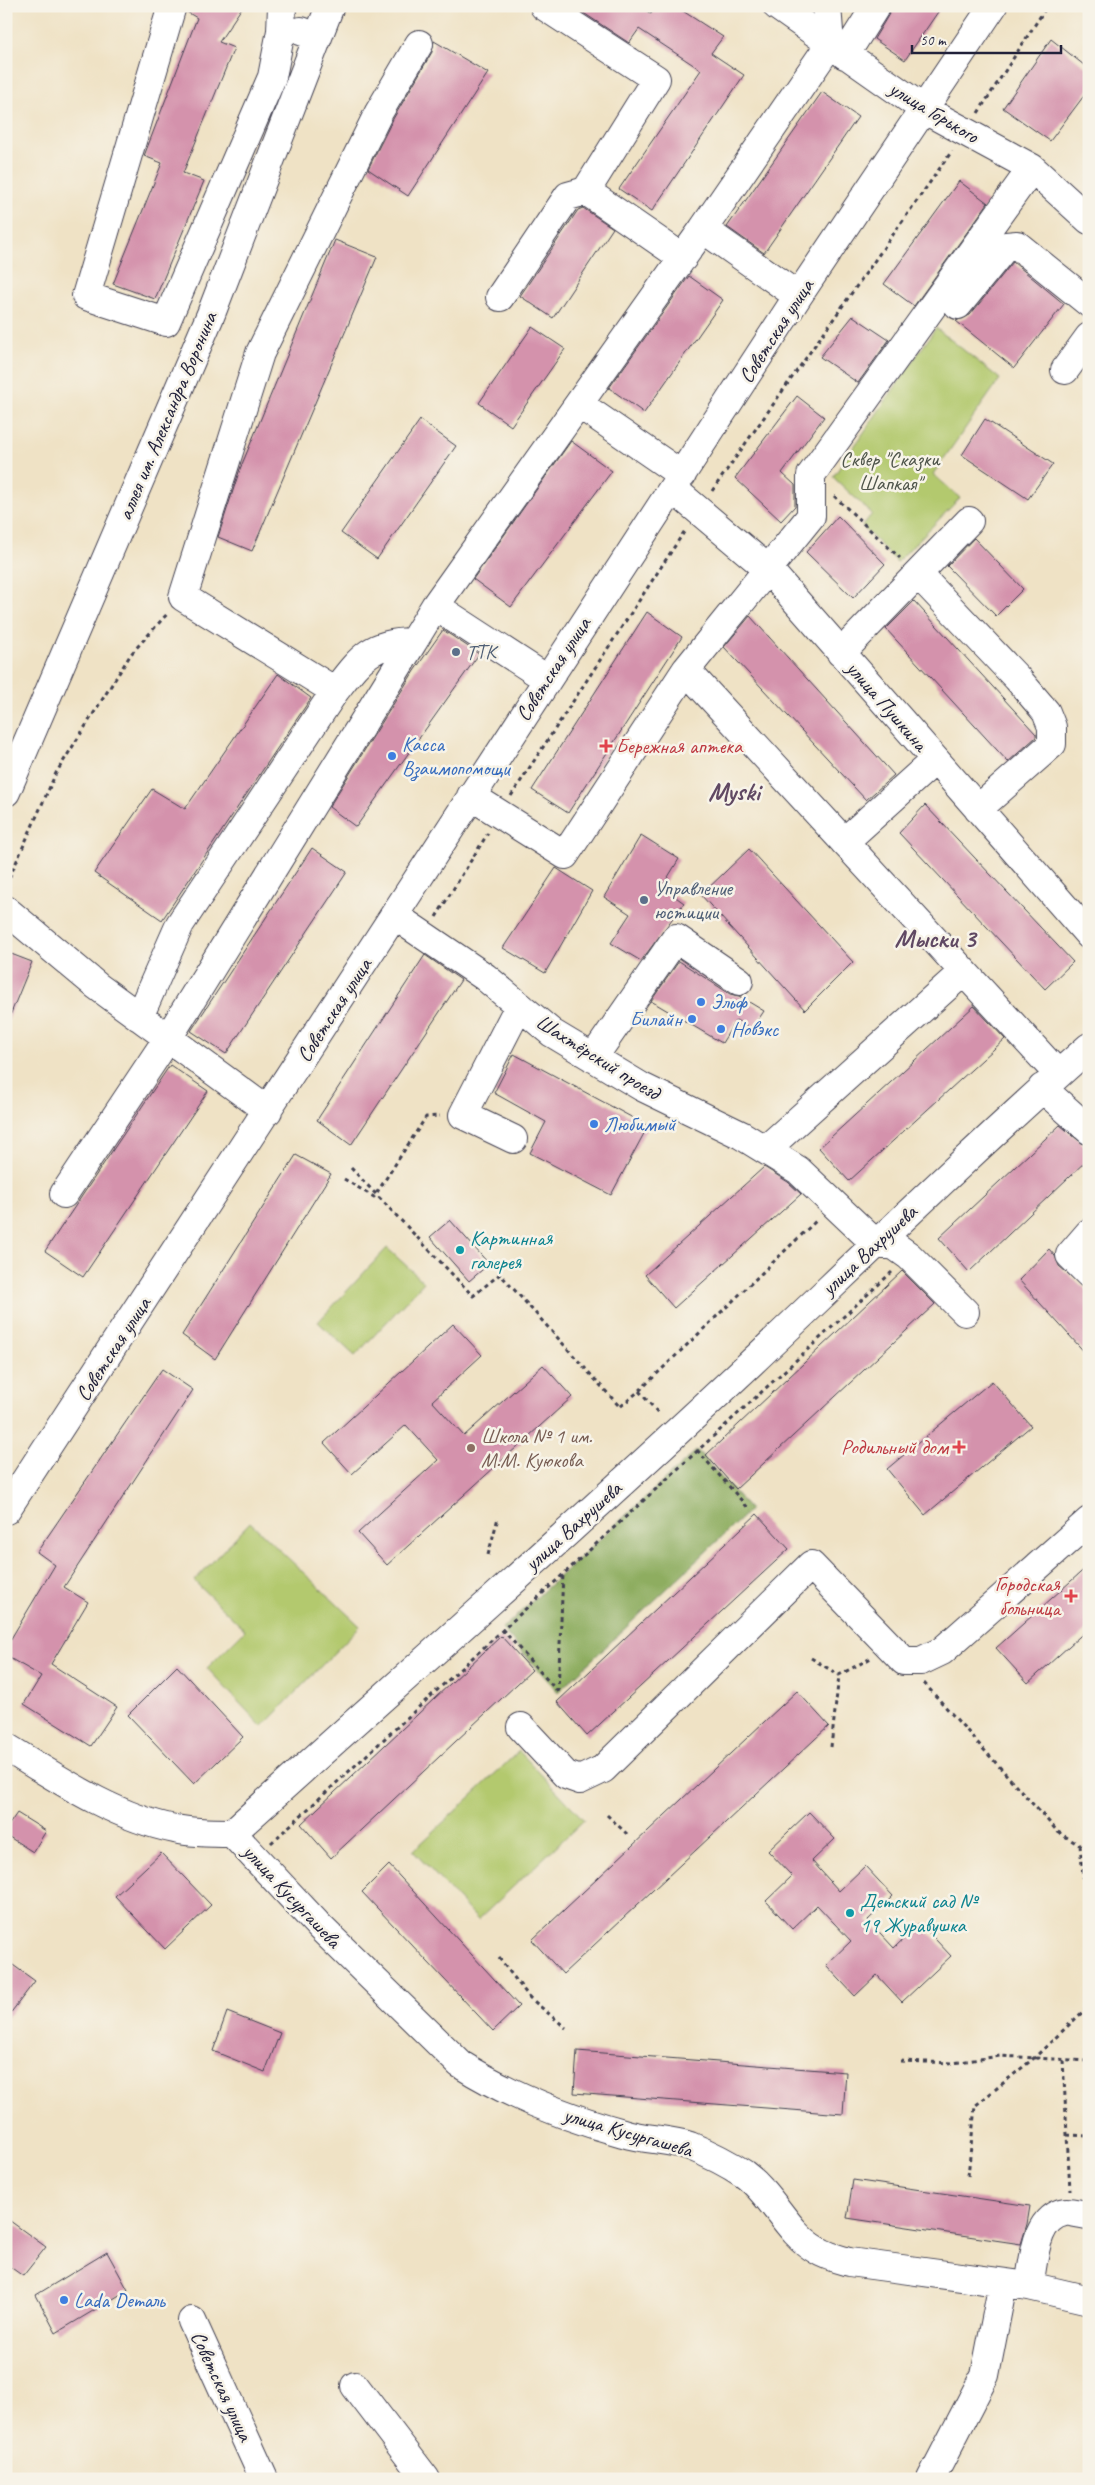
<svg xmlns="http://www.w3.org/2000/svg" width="1095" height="2485" font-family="Caveat,sans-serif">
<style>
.green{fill:#b3c96e;stroke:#6a7654}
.forest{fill:#8ead61;stroke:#58684e}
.building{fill:#d492ac}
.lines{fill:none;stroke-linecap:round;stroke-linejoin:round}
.minor-casing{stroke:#413f50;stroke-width:30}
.path{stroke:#413f50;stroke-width:3;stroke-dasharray:4 4;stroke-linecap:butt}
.minor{stroke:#fff;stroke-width:28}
.service-dot{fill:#5c6f8a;stroke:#f7f3e8;stroke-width:2}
.health-dot{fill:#e0444e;stroke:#f7f3e8;stroke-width:2}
.shop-dot{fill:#3f7fe0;stroke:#f7f3e8;stroke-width:2}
.culture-dot{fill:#0f9aa8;stroke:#f7f3e8;stroke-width:2}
.education-dot{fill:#8d6e63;stroke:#f7f3e8;stroke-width:2}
.labels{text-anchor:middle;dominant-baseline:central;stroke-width:5;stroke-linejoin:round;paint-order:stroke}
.street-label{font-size:21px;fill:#22223b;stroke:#f7f3e8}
.park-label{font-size:21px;fill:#4e544a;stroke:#f7f3e8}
.service-label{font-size:21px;fill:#4e5e75;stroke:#f7f3e8;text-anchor:start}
.shop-label{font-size:21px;fill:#366cbe;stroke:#f7f3e8;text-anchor:start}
.health-label{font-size:21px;fill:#be3a42;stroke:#f7f3e8;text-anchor:end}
.culture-label{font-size:21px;fill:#0d838f;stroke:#f7f3e8;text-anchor:start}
.education-label{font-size:21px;fill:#785e54;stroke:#f7f3e8;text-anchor:start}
.district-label{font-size:26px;font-weight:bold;fill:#604963;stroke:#f7f3e8}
</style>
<rect width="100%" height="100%" fill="#f7f3e8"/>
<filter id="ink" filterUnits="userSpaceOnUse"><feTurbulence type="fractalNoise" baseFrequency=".02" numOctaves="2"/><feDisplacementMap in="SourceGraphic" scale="10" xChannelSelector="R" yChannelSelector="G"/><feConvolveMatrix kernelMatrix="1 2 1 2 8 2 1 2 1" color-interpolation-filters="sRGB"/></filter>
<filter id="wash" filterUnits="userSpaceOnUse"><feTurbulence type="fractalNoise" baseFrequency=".0096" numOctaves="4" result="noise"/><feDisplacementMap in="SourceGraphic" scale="20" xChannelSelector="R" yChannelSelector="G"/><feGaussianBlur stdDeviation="1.12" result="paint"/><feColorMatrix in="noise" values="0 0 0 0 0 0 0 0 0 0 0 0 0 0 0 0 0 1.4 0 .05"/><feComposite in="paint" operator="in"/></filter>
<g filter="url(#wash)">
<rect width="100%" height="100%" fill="#efe2c5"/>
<path class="green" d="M 936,328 L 1000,379 L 933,474 L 960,498 L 897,562 L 862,526 L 872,514 L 833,477 Z
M 387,1248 L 424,1282 L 355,1356 L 318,1322 Z
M 250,1522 L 360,1626 L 262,1727 L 207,1668 L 245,1630 L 194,1581 Z
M 519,1751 L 584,1820 L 478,1920 L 413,1851 Z"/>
<path class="forest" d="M 697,1450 L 750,1510 L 558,1692 L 502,1629 Z"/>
<g id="blocks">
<path class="building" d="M 187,6 L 243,6 L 219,42 L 234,48 L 183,173 L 204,181 L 155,299 L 113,284 L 162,163 L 144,156 L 197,18 L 187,12 Z
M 573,6 L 640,6 L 651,14 L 656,6 L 675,6 L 723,37 L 711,53 L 744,75 L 652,211 L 619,189 L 701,70 L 639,29 L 629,43 Z
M 892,6 L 942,6 L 905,60 L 874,39 L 889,14 Z
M 1051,39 L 1089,69 L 1089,89 L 1050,141 L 1003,108 Z
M 434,41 L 488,73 L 408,196 L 368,169 L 393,119 L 432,52 Z
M 822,92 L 858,117 L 764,253 L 727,227 Z
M 959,181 L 988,203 L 914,306 L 884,284 Z
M 583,208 L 613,228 L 553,318 L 520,296 L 578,210 Z
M 335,240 L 377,257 L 252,551 L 218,537 L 240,469 Z
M 1013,262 L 1064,304 L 1014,368 L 956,321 L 970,315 Z
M 689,276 L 723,300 L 644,413 L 609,388 Z
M 853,316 L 889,340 L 858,383 L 820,357 Z
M 532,327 L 565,349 L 511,426 L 479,403 Z
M 797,396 L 824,417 L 782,473 L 795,485 L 795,506 L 781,521 L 735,478 Z
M 985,419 L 1053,464 L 1028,499 L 962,455 Z
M 420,420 L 456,446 L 377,559 L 341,533 Z
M 571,441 L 612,471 L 511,607 L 473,579 Z
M 838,516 L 885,564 L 853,598 L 806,552 Z
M 974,538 L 1023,589 L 996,616 L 947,566 Z
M 914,601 L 1036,734 L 1036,737 L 1008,762 L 886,629 Z
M 647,612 L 682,637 L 568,813 L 532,790 Z
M 750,616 L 894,775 L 866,800 L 724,647 Z
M 443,630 L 479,654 L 356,827 L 329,807 L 414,671 Z
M 278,674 L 311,698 L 162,920 L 94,873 L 152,789 L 185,809 Z
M 925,805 L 1073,962 L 1045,989 L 899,833 Z
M 641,835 L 679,859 L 662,887 L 684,903 L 641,961 L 611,943 L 630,914 L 604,897 Z
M 312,848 L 347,872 L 226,1054 L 191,1031 Z
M 749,849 L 853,962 L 805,1010 L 701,895 Z
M 556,868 L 592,891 L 545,973 L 503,948 Z
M 6,952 L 32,962 L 7,1023 L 6,1023 Z
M 425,955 L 461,980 L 351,1145 L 317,1120 Z
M 679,961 L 730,994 L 739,996 L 764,1011 L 752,1029 L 736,1020 L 722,1043 L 651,1001 Z
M 974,1006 L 1005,1039 L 849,1181 L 819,1148 Z
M 514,1054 L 648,1126 L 611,1195 L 530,1153 L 546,1122 L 494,1093 Z
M 170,1065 L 208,1091 L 83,1277 L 45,1251 Z
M 1060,1125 L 1089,1149 L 1089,1158 L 969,1272 L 939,1238 Z
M 296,1155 L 331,1174 L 215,1359 L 182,1335 Z
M 764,1167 L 788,1182 L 801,1194 L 674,1308 L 645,1275 Z
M 450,1220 L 489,1264 L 469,1281 L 430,1237 Z
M 1049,1249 L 1055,1256 L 1059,1266 L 1089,1292 L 1089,1357 L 1019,1280 Z
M 902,1271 L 935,1304 L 736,1489 L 706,1455 Z
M 453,1324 L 482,1355 L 432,1401 L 464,1436 L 543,1365 L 572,1397 L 387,1565 L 358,1533 L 438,1460 L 406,1425 L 352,1474 L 324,1443 Z
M 162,1369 L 193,1390 L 64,1587 L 88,1602 L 51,1664 L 117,1707 L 91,1746 L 24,1704 L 41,1676 L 6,1656 L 6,1647 L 55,1565 L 37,1552 Z
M 992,1381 L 1031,1426 L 925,1515 L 887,1469 Z
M 757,1514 L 789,1549 L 587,1736 L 557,1702 Z
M 1089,1565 L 1089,1628 L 1028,1683 L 996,1648 Z
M 501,1636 L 532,1670 L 331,1858 L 301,1824 Z
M 177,1666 L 243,1737 L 194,1784 L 128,1715 Z
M 797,1691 L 829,1726 L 563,1974 L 532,1940 Z
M 809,1812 L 835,1839 L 812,1861 L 839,1891 L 865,1866 L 893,1896 L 868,1920 L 894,1948 L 920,1923 L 951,1956 L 902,2002 L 877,1975 L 855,1996 L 826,1965 L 851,1941 L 817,1905 L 792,1929 L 766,1901 L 792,1876 L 768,1851 Z
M 17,1813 L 46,1831 L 33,1852 L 6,1835 L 6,1829 Z
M 161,1853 L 211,1905 L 165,1949 L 115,1896 Z
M 389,1865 L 519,2006 L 493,2031 L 362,1892 Z
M 6,1960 L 35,1981 L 6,2019 Z
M 227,2012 L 280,2033 L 265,2072 L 213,2051 Z
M 577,2051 L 846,2072 L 843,2114 L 574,2093 Z
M 853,2180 L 1030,2206 L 1027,2224 L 1021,2244 L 847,2218 Z
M 6,2218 L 46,2247 L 23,2276 L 6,2264 Z
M 107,2252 L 128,2290 L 56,2333 L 36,2295 Z"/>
</g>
</g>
<g filter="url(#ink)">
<use href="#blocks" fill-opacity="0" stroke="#413f50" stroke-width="1"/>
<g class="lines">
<g class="minor-casing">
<path id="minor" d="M 172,6 L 86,296 L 166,322 L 272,77 L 281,31 L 282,6
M 544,6 L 656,79 L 586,191 L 683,258
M 777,6 L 925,110 L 1032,168 L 1089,220
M 301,31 L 318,37 L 330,6
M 419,44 L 379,112 L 260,353 L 183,597 L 335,691 C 359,660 370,642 413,642 L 435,606
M 845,55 L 876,6
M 703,229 L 830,44 L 827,6
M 500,297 L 568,196 L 586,191
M 958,305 L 1006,246 L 1017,245 L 1089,303
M 1065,370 L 1089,337
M 579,404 L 682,475
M 673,489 L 768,569 L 1089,935
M 918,574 L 1017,678 L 1046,712 L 1052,727 L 1052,744 L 978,809
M 841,653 L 969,521
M 686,670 L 811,516 L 811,475 L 1032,168
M 547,679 L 435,606 L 703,229 L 798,296
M 6,792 L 211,314 L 318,37
M 471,796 L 565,855 L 686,670 L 1058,1074
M 844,842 L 935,760
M 6,910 L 97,986 L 268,1111
M 395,916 L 485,977 L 552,1033 L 642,1087 L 741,1135 L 798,1170 L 875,1243 L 895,1246 L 909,1256 L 965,1312
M 139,1017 L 180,924 L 335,691
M 593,1058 L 676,938 L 739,981
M 1042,1088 L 1089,1130
M 513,1139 L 463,1115 L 519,1006
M 765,1150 L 963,972
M 64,1194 L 168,1038 L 413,642
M 1089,1233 L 1070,1255 L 1089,1274
M 6,1510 L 798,296 L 993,6
M 521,1727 L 566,1775 L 580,1780 L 603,1769 L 811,1565 L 904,1661 L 921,1661 L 942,1651 L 1089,1521
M 6,1747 C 58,1779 114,1817 175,1829 C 193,1833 214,1833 232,1833 C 406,1676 582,1522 752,1362 C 864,1256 974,1149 1089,1047
M 232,1833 L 320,1927 L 460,2064 C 511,2096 565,2117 623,2133 C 645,2140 669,2139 690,2146 C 707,2153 729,2164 744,2174 C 773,2195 787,2233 817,2250 C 826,2256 838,2259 849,2262 L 1029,2286 L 1089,2300
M 1029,2286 C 1034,2262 1034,2217 1065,2212 C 1072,2211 1081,2215 1089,2215
M 192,2321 L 264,2479
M 355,2386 L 426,2479
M 931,2479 L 985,2375 L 1003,2283"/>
</g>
<path class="path" d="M 978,113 L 1047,6
M 712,491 L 952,151
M 834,496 L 900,558
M 511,796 L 686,529
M 6,885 L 56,773 L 131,654 L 168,613
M 436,917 L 488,833
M 351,1168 L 473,1296 L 500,1274 L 620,1407 L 639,1391 L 817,1220
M 344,1179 L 374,1197 L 426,1117 L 440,1116
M 639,1391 L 659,1414
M 697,1450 L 750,1510
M 488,1555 L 498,1518
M 502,1629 L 558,1692
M 811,1658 L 839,1675 L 871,1658
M 924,1683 L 1058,1832 L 1089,1851
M 558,1692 L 563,1573
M 831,1747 L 839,1675
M 607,1815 L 627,1834
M 271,1843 L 892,1272
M 1080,1845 L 1089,1935
M 499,1958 L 530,1998 L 566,2028
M 1063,2060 L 1070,2190
M 900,2061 L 953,2063 L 1000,2056 L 1089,2061
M 1067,2135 L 1089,2136
M 968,2176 L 975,2106 L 1034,2058 L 1089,2006"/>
<use href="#minor" class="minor"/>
</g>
</g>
<g class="service-dot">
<circle cx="456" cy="652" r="5"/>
<circle cx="644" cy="900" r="5"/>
</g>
<g class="health-dot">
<path d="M603.5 738.5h5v5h5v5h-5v5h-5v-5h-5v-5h5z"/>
<path d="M956.5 1439.5h5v5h5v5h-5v5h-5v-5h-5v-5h5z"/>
<path d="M1068.5 1588.5h5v5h5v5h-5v5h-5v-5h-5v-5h5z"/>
</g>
<g class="shop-dot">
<circle cx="392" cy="756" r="5"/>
<circle cx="701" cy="1002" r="5"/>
<circle cx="692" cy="1019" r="5"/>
<circle cx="721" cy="1029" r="5"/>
<circle cx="594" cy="1124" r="5"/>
<circle cx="64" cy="2300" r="5"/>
</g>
<g class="culture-dot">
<circle cx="460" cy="1250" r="5"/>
<circle cx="850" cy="1913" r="5"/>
</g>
<circle class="education-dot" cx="471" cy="1448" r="5"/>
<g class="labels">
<g class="street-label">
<text transform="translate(934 112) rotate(31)">улица Горького</text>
<text transform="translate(776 331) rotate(-57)">Советская улица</text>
<text transform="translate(167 416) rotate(-67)">аллея им. Александра Воронина</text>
<text transform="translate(553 669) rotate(-57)">Советская улица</text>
<text transform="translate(887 706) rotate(49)">улица Пушкина</text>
<text transform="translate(334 1010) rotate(-57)">Советская улица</text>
<text transform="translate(598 1057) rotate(32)">Шахтёрский проезд</text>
<text transform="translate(869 1250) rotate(-43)">улица Вахрушева</text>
<text transform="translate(113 1349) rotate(-57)">Советская улица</text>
<text transform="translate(573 1526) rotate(-42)">улица Вахрушева</text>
<text transform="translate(292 1896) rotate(47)">улица Кусургашева</text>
<text transform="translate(628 2132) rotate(16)">улица Кусургашева</text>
<text transform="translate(222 2386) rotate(65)">Советская улица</text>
</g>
<g class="park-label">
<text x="890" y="459">Сквер "Сказки<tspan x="890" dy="24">Шапкая"</tspan></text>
</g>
<g class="service-label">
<text x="466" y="652">ТТК</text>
<text x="654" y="888">Управление<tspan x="654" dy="24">юстиции</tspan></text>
</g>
<g class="shop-label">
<text x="402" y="744">Касса<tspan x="402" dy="24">Взаимопомощи</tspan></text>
<text x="711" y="1002">Эльф</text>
<text x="682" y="1019" text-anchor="end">Билайн</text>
<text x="731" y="1029">Новэкс</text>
<text x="604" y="1124">Любимый</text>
<text x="74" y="2300">Lada Dеталь</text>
</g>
<g class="health-label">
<text x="616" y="746" text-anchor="start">Бережная аптека</text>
<text x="948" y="1447">Родильный дом</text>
<text x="1060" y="1584">Городская<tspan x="1060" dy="24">больница</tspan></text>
</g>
<g class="culture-label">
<text x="470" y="1238">Картинная<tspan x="470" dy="24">галерея</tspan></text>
<text x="860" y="1901">Детский сад №<tspan x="860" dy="24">19 Журавушка</tspan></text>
</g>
<g class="education-label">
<text x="481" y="1436">Школа № 1 им.<tspan x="481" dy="24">М.М. Куюкова</tspan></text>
</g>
<g class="district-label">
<text x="734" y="791">Myski</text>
<text x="935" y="938">Мыски 3</text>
</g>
</g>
<rect width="1095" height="2485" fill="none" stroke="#f7f3e8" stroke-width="25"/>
<path d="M912 45v8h149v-8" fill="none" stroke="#22223b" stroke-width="2.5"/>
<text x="920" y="45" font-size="15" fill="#22223b" stroke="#f7f3e8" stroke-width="4" paint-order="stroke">50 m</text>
</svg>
